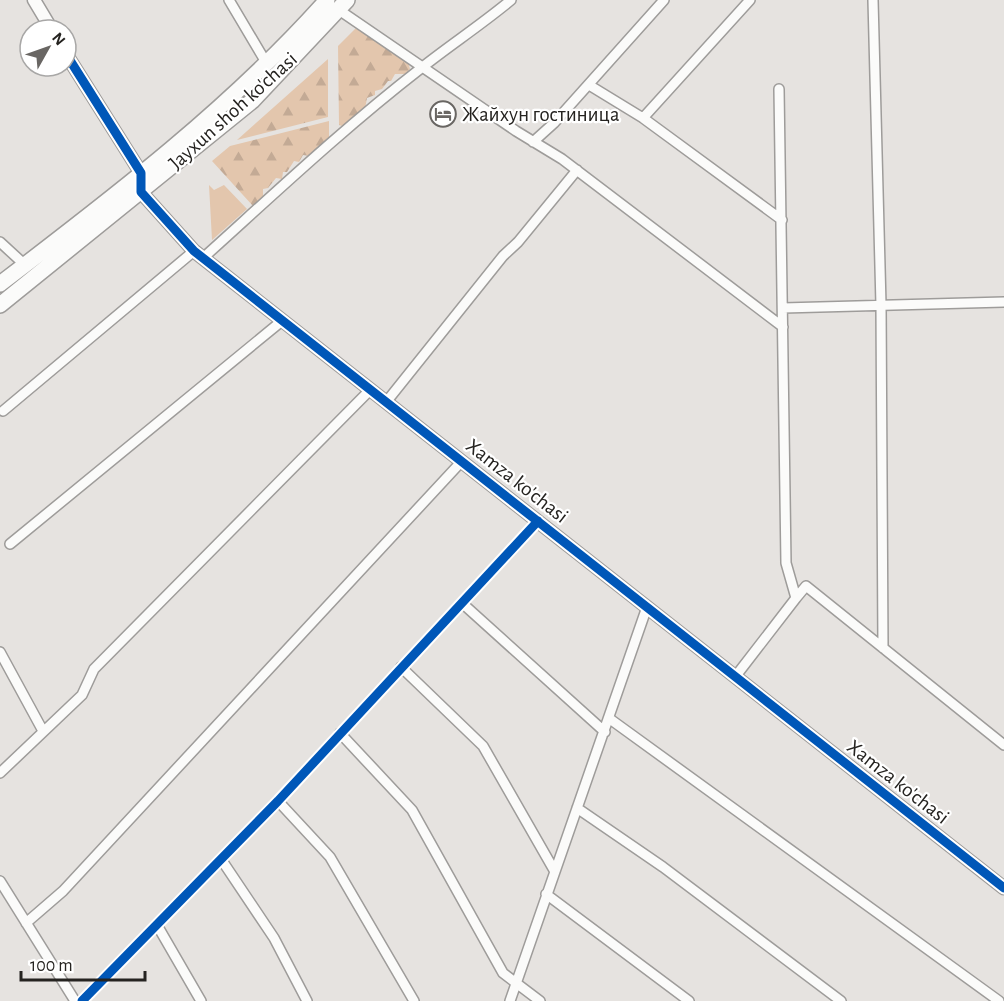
<svg xmlns="http://www.w3.org/2000/svg" width="1004" height="1001" font-family="'Alegreya Sans',sans-serif">
<style>
.green{fill:#e3c6ad}
.forest{fill:url(#forest-firs)}
.lines{fill:none;stroke-linecap:round;stroke-linejoin:round}
.minor-casing{stroke:#9e9c9a;stroke-width:12}
.tertiary-casing{stroke:#9e9c9a;stroke-width:15}
.trunk-casing{stroke:#9e9c9a;stroke-width:18}
.minor{stroke:#fbfbfa;stroke-width:9}
.tertiary{stroke:#fbfbfa;stroke-width:12}
.trunk{stroke:#fbfbfa;stroke-width:15}
.cycleway-casing{stroke:#fff;stroke-width:13}
.cycleway{stroke:#0057b8;stroke-width:9}
.labels{text-anchor:middle;dominant-baseline:central;stroke-width:4.5;stroke-linejoin:round;paint-order:stroke}
.street-label{font-size:21px;fill:#252320;stroke:#fff}
.poi-label{font-size:21px;fill:#252320;stroke:#fff;text-anchor:start}
</style>
<defs>
<pattern id="forest-firs" width="22" height="20" patternUnits="userSpaceOnUse" patternTransform="scale(1.5)"><rect width="22" height="20" fill="#e3c6ad"/><path d="M5 1l3.5 6h-7zM16 11l3.5 6h-7z" fill="#c3aa95"/></pattern>
</defs>
<rect width="100%" height="100%" fill="#e6e3e0"/>
<path class="green" d="M 209,185 L 214,190 L 224,185 L 247,209 L 212,240 Z"/>
<path class="forest" d="M 356,28 L 408,62 L 410,69 L 406,74 L 395,74 L 391,81 L 388,81 L 382,89 L 375,91 L 375,95 L 367,98 L 365,109 L 345,127 L 339,125 L 338,46 Z
M 328,59 L 328,117 L 237,140 Z
M 329,121 L 329,138 L 309,156 L 303,155 L 299,162 L 294,161 L 287,172 L 283,172 L 282,179 L 276,178 L 268,188 L 263,189 L 263,197 L 253,206 L 212,161 L 230,146 Z"/>
<g class="lines">
<g class="minor-casing">
<path id="minor" d="M 229,0 L 267,64
M 873,0 L 881,305 L 883,648
M 339,10 L 516,131 L 562,159 L 783,327
M 589,85 L 643,118 L 782,220
M 643,118 L 750,0
M 533,142 L 554,123 L 664,0
M 0,242 L 25,265
M 203,258 C 274,194 344,128 420,69 C 450,45 481,25 511,0
M 783,308 L 1004,302
M 387,401 L 503,256 L 518,242 L 577,170
M 3,411 L 194,251
M 10,544 L 283,320
M 796,598 L 806,586 L 1004,745
M 462,603 L 605,732
M 0,652 L 43,731
M 401,667 L 483,746 L 554,870
M 735,677 L 796,598 L 786,563 L 779,89
M 610,719 L 999,1001
M 340,733 L 412,810 L 503,973 L 540,1001
M 0,773 L 82,695 L 94,669 L 371,389
M 278,801 L 330,857 L 414,1001
M 577,808 L 663,867 L 841,1001
M 221,859 L 274,938 L 307,1001
M 0,881 L 75,1001
M 546,894 L 689,1001
M 26,923 L 63,891 L 462,461
M 157,925 L 201,1001
M 82,1001 L 278,801 L 538,521
M 510,1001 L 647,607"/>
</g>
<g class="tertiary-casing">
<path id="tertiary" d="M 34,0 L 52,30
M 66,54 L 141,173 L 141,192 L 194,251 L 1004,888"/>
</g>
<g class="trunk-casing">
<path id="trunk" d="M 0,284 C 114,197 231,108 327,0
M 0,305 L 252,101 L 347,0"/>
</g>
<use href="#minor" class="minor"/>
<use href="#tertiary" class="tertiary"/>
<use href="#trunk" class="trunk"/>
<g class="cycleway-casing">
<path id="cycleway" d="M 66,54 L 141,173 L 141,192 L 194,251 L 1004,888
M 82,1001 L 278,801 L 538,521"/>
</g>
<use href="#cycleway" class="cycleway"/>
</g>
<defs>
<g id="hotel-ring" transform="scale(1.35)"><circle r="9.5" fill="#fff" stroke="#696663" stroke-width="1.5"/><path d="M-6-4.5h1.5V1H6V5H4.5V3h-9V5H-6ZM-4 0a1.8 1.8 0 1 1 3.6 0ZM.5 0V-2.5h3Q6-2.5 6 0Z" fill="#696663"/></g>
</defs>
<g fill-rule="evenodd">
<use href="#hotel-ring" x="443" y="114"/>
</g>
<g class="labels">
<g class="street-label">
<text transform="translate(233 111) rotate(-42)">Jayxun shoh ko'chasi</text>
<text transform="translate(517 481) rotate(38)">Xamza ko'chasi</text>
<text transform="translate(898 782) rotate(38)">Xamza ko'chasi</text>
</g>
<g class="poi-label">
<text x="462" y="114">Жайхун гостиница</text>
</g>
</g>
<g transform="translate(48 48) rotate(50)"><circle r="28" fill="#ffffff" stroke="#a8a7a6" stroke-width="1.5"/>
<path d="M0-4.5L10 22L0 15L-10 22Z" fill="#696663"/>
<text y="-9" font-size="16" font-weight="bold" text-anchor="middle" fill="#252320">N</text>
</g>
<path d="M21 971v9h124v-9" fill="none" stroke="#252320" stroke-width="3"/>
<text x="30" y="971" font-size="18" fill="#252320" stroke="#ffffff" stroke-width="4.5" paint-order="stroke">100 m</text>
</svg>
